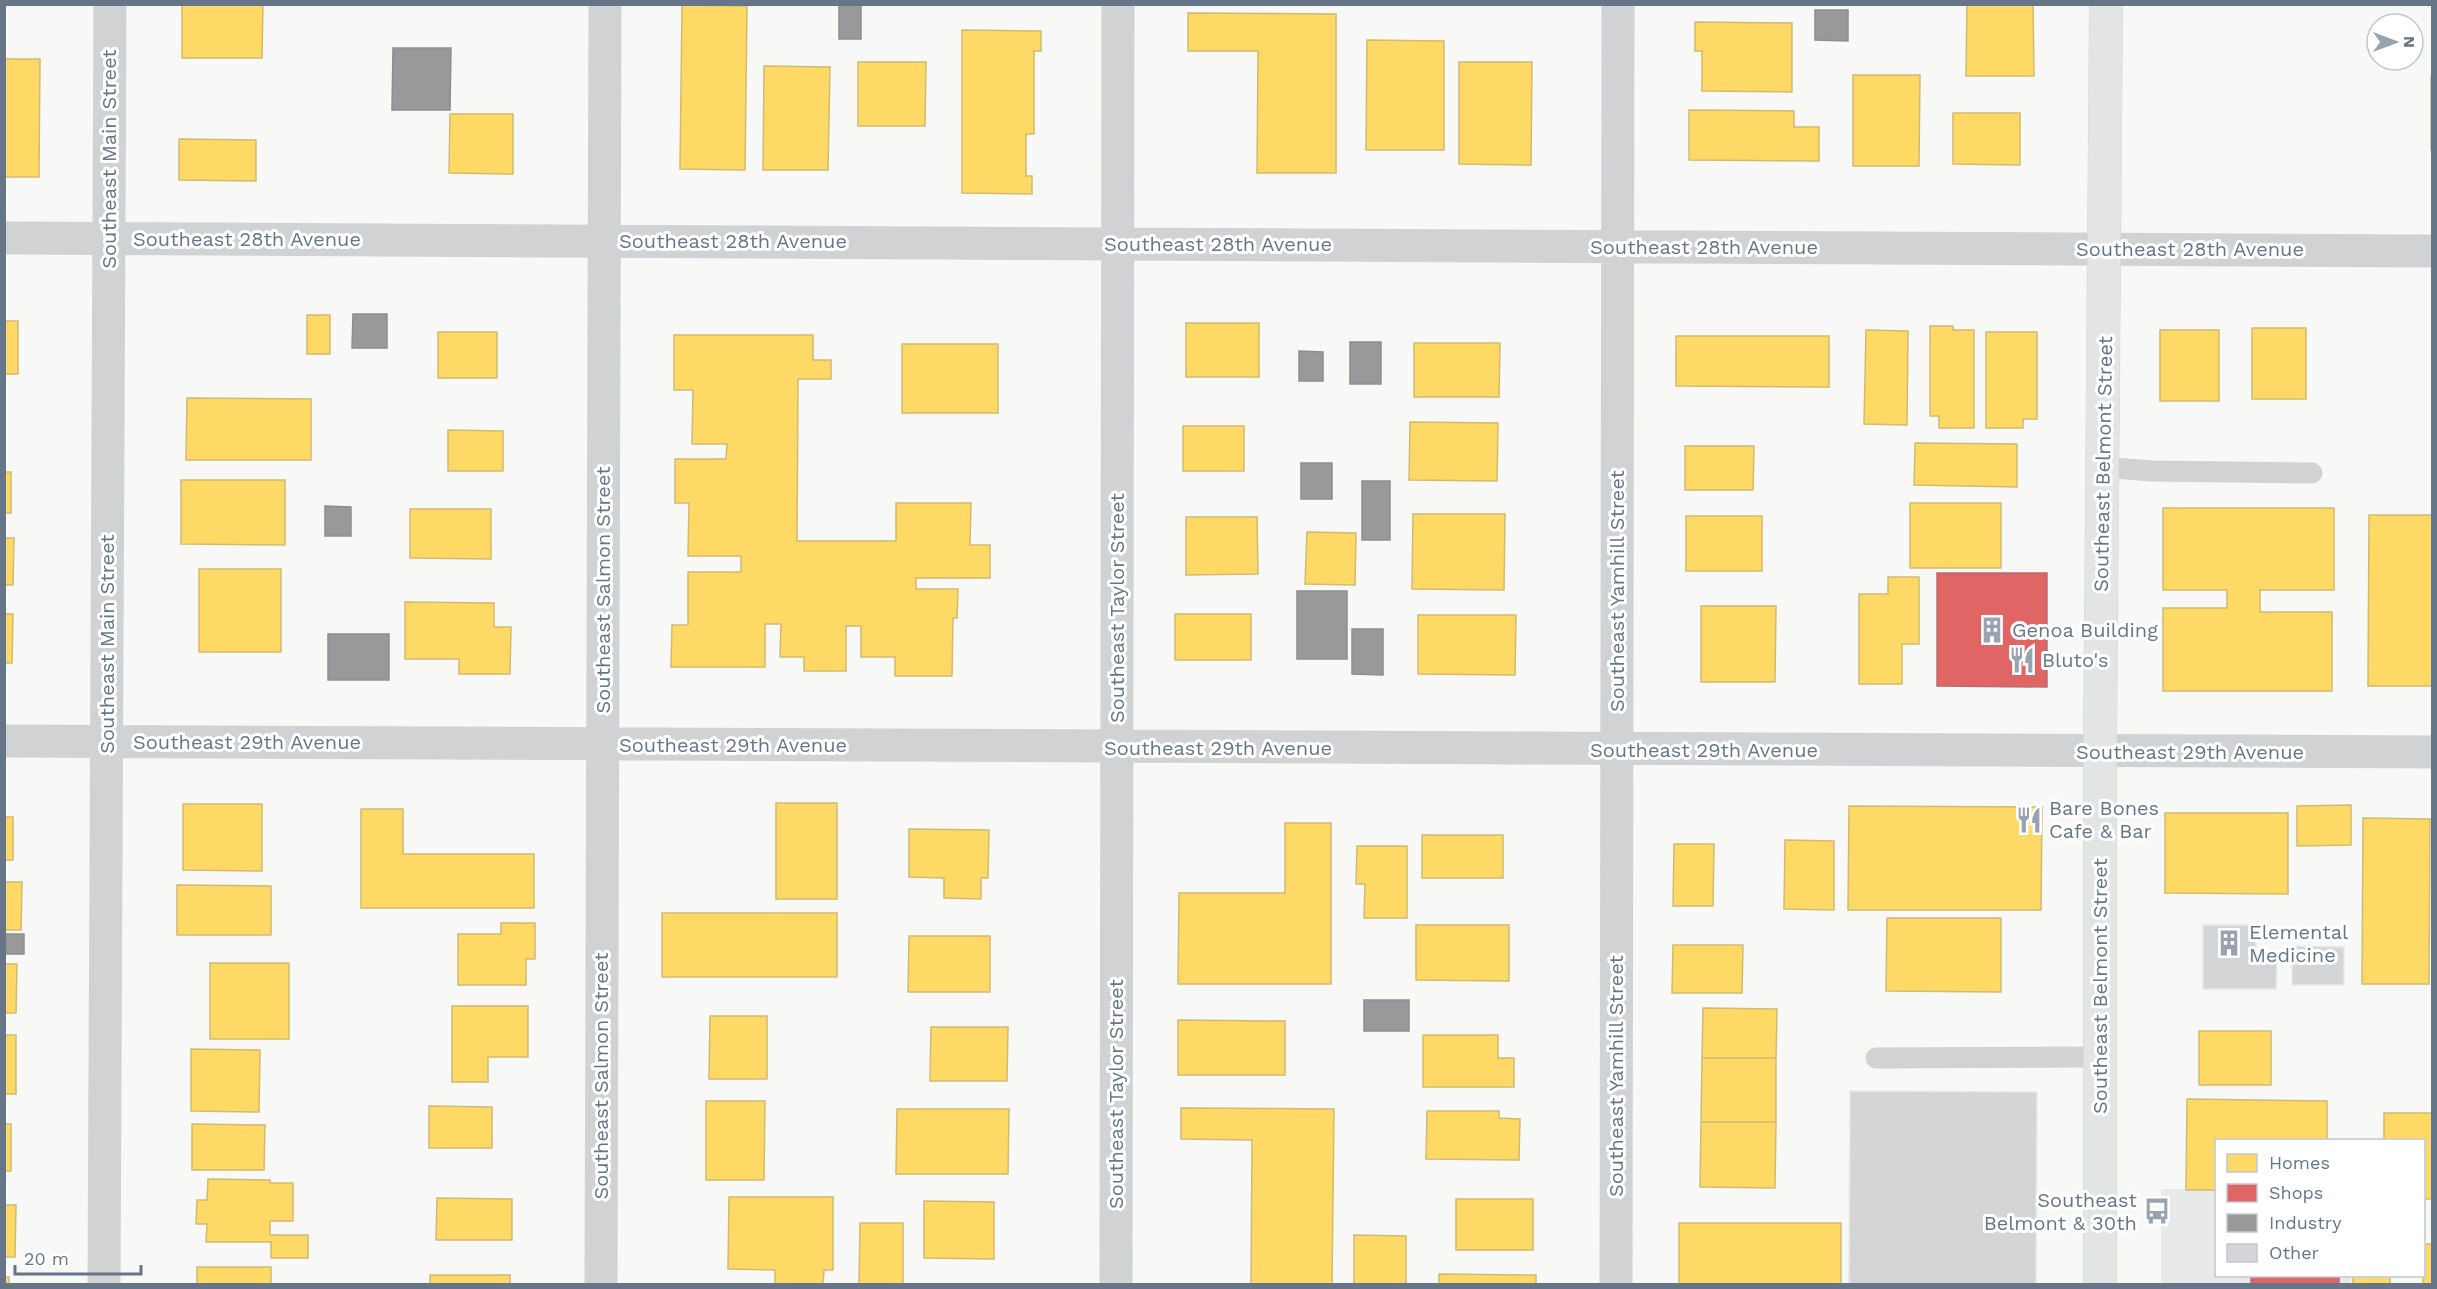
<svg xmlns="http://www.w3.org/2000/svg" width="2437" height="1289" font-family="'Work Sans',sans-serif">
<style>
.built{fill:#e8e9e9}
.homes{fill:#ffd966;stroke:#d1bb70;stroke-width:1.5}
.shops{fill:#e06666;stroke:#bb6a70;stroke-width:1.5}
.industry{fill:#999;stroke:#8a8e94;stroke-width:1.5}
.building{fill:#d4d5d7;stroke:#e7e7e6;stroke-width:1.5}
.lines{fill:none;stroke-linecap:round;stroke-linejoin:round}
.secondary-casing{stroke:#d4d6d7;stroke-width:34}
.service{stroke:#d1d2d3;stroke-width:21}
.minor{stroke:#d1d2d3;stroke-width:33}
.secondary{stroke:#e3e4e4;stroke-width:33}
.labels{text-anchor:middle;dominant-baseline:central;stroke-width:6;stroke-linejoin:round;paint-order:stroke}
.street-label{font-size:20px;fill:#667588;stroke:#fff}
.poi-label{font-size:20px;fill:#667588;stroke:#fff;text-anchor:start}
</style>
<rect width="100%" height="100%" fill="#f8f8f7"/>
<path class="built" d="M 2161,1189 L 2216,1189 L 2216,1276 L 2351,1276 L 2351,1284 L 2161,1284 Z"/>
<path class="homes" d="M 182,4 L 263,4 L 262,58 L 182,58 Z
M 1967,4 L 2033,4 L 2034,76 L 1966,76 Z
M 682,5 L 747,6 L 745,170 L 680,169 Z
M 1188,13 L 1336,14 L 1336,173 L 1257,173 L 1258,51 L 1188,51 Z
M 1695,22 L 1792,23 L 1792,92 L 1702,91 L 1702,51 L 1695,51 Z
M 962,30 L 1041,31 L 1041,51 L 1034,51 L 1034,134 L 1026,134 L 1026,176 L 1032,176 L 1032,194 L 962,193 Z
M 1367,40 L 1444,41 L 1444,150 L 1366,150 Z
M 4,59 L 40,59 L 39,177 L 4,177 Z
M 858,62 L 926,62 L 925,126 L 858,126 Z
M 1459,62 L 1532,62 L 1531,165 L 1459,164 Z
M 764,66 L 830,67 L 828,170 L 763,170 Z
M 1853,75 L 1920,75 L 1919,166 L 1853,166 Z
M 2431,76 L 2432,76 L 2432,150 L 2431,150 Z
M 1689,110 L 1794,111 L 1794,127 L 1819,127 L 1819,161 L 1689,160 Z
M 1953,113 L 2020,113 L 2020,165 L 1953,164 Z
M 450,114 L 513,114 L 513,174 L 449,173 Z
M 179,139 L 256,140 L 256,181 L 179,180 Z
M 307,315 L 330,315 L 330,354 L 307,354 Z
M 4,321 L 18,321 L 18,374 L 4,374 Z
M 1186,323 L 1259,323 L 1259,377 L 1186,377 Z
M 1930,326 L 1953,326 L 1953,330 L 1974,330 L 1974,428 L 1939,428 L 1939,416 L 1930,416 Z
M 2252,328 L 2306,328 L 2306,399 L 2252,399 Z
M 1866,330 L 1908,331 L 1907,425 L 1864,424 Z
M 2160,330 L 2219,330 L 2219,401 L 2160,401 Z
M 438,332 L 497,332 L 497,378 L 438,378 Z
M 1986,332 L 2037,332 L 2037,419 L 2023,419 L 2023,428 L 1986,428 Z
M 674,335 L 813,335 L 813,360 L 831,360 L 831,379 L 798,379 L 797,541 L 896,541 L 896,503 L 971,503 L 970,545 L 990,545 L 990,578 L 916,578 L 916,589 L 958,589 L 957,618 L 953,618 L 952,676 L 895,676 L 895,657 L 861,657 L 861,626 L 846,626 L 846,671 L 804,671 L 804,657 L 780,657 L 781,624 L 765,624 L 765,667 L 671,667 L 672,625 L 688,625 L 688,572 L 741,572 L 741,556 L 688,556 L 689,503 L 675,503 L 675,459 L 726,459 L 727,444 L 692,444 L 693,390 L 674,390 Z
M 1676,336 L 1829,336 L 1829,387 L 1676,386 Z
M 1414,343 L 1500,343 L 1499,397 L 1414,397 Z
M 902,344 L 998,344 L 998,413 L 902,413 Z
M 187,398 L 311,399 L 311,460 L 186,460 Z
M 1410,422 L 1498,423 L 1497,481 L 1409,480 Z
M 1183,426 L 1244,426 L 1244,471 L 1183,471 Z
M 448,430 L 503,431 L 503,471 L 448,471 Z
M 1915,443 L 2017,444 L 2017,487 L 1914,485 Z
M 1685,446 L 1754,446 L 1753,490 L 1685,490 Z
M 4,472 L 11,472 L 11,513 L 4,513 Z
M 181,480 L 285,480 L 285,545 L 181,544 Z
M 1910,503 L 2001,503 L 2001,568 L 1910,568 Z
M 2163,508 L 2334,508 L 2334,590 L 2260,590 L 2260,612 L 2332,612 L 2332,691 L 2163,691 L 2163,608 L 2227,608 L 2227,590 L 2163,590 Z
M 410,509 L 491,509 L 491,559 L 410,558 Z
M 1413,514 L 1505,514 L 1504,590 L 1412,589 Z
M 2369,515 L 2432,515 L 2432,686 L 2368,686 Z
M 1686,516 L 1762,516 L 1762,571 L 1686,571 Z
M 1186,517 L 1257,517 L 1258,574 L 1186,575 Z
M 1307,532 L 1356,533 L 1355,585 L 1305,584 Z
M 4,538 L 14,538 L 13,585 L 4,585 Z
M 199,569 L 281,569 L 281,652 L 199,652 Z
M 1888,577 L 1919,577 L 1919,644 L 1902,644 L 1902,684 L 1859,684 L 1859,594 L 1888,594 Z
M 405,602 L 494,603 L 494,627 L 511,627 L 510,674 L 459,674 L 459,659 L 405,659 Z
M 1701,606 L 1776,606 L 1775,682 L 1701,682 Z
M 4,614 L 13,614 L 12,663 L 4,663 Z
M 1175,614 L 1251,614 L 1251,660 L 1175,660 Z
M 1418,615 L 1516,615 L 1515,675 L 1418,674 Z
M 776,803 L 837,803 L 837,899 L 776,899 Z
M 183,804 L 262,804 L 262,871 L 183,870 Z
M 2351,805 L 2351,845 L 2297,846 L 2297,806 Z
M 1849,806 L 2042,807 L 2041,910 L 1848,910 Z
M 361,809 L 403,809 L 403,854 L 534,854 L 534,908 L 361,908 Z
M 2165,813 L 2288,813 L 2288,894 L 2165,893 Z
M 4,817 L 13,817 L 13,860 L 4,860 Z
M 2363,818 L 2430,819 L 2429,984 L 2362,984 Z
M 1285,823 L 1331,823 L 1331,984 L 1178,984 L 1179,893 L 1285,893 Z
M 909,829 L 989,830 L 988,878 L 981,878 L 981,899 L 944,898 L 944,878 L 909,877 Z
M 1422,835 L 1503,835 L 1503,878 L 1422,878 Z
M 1785,840 L 1834,841 L 1834,910 L 1784,909 Z
M 1674,844 L 1714,844 L 1713,906 L 1673,906 Z
M 1357,846 L 1407,846 L 1407,918 L 1364,918 L 1365,884 L 1356,884 Z
M 4,882 L 22,882 L 21,930 L 4,930 Z
M 177,885 L 271,886 L 271,935 L 177,935 Z
M 662,913 L 837,913 L 837,977 L 662,977 Z
M 1887,918 L 2001,918 L 2001,992 L 1886,991 Z
M 501,923 L 535,923 L 535,959 L 526,959 L 526,985 L 458,985 L 458,934 L 501,934 Z
M 1416,925 L 1509,925 L 1509,981 L 1416,980 Z
M 909,936 L 990,936 L 990,992 L 908,992 Z
M 1673,945 L 1743,945 L 1742,993 L 1672,993 Z
M 210,963 L 289,963 L 289,1039 L 210,1039 Z
M 4,964 L 17,964 L 16,1013 L 4,1013 Z
M 452,1006 L 528,1006 L 528,1057 L 488,1057 L 488,1082 L 452,1082 Z
M 1703,1008 L 1777,1009 L 1776,1058 L 1702,1058 Z
M 710,1016 L 767,1016 L 767,1079 L 709,1079 Z
M 1178,1020 L 1285,1021 L 1285,1075 L 1178,1075 Z
M 931,1027 L 1008,1027 L 1007,1081 L 930,1081 Z
M 2199,1031 L 2271,1031 L 2271,1085 L 2199,1085 Z
M 4,1035 L 16,1035 L 16,1094 L 4,1094 Z
M 1423,1035 L 1498,1035 L 1498,1058 L 1514,1058 L 1514,1087 L 1423,1087 Z
M 191,1049 L 260,1050 L 259,1112 L 191,1111 Z
M 1702,1058 L 1776,1058 L 1776,1122 L 1701,1122 Z
M 2187,1099 L 2327,1101 L 2327,1140 L 2216,1140 L 2216,1190 L 2186,1190 Z
M 706,1101 L 765,1101 L 764,1180 L 706,1180 Z
M 429,1106 L 492,1107 L 492,1148 L 429,1148 Z
M 1181,1108 L 1334,1109 L 1332,1284 L 1251,1284 L 1252,1140 L 1181,1139 Z
M 897,1109 L 1009,1109 L 1008,1174 L 896,1174 Z
M 1427,1111 L 1499,1111 L 1499,1118 L 1520,1119 L 1519,1160 L 1426,1159 Z
M 2384,1113 L 2432,1113 L 2432,1199 L 2424,1199 L 2424,1140 L 2384,1140 Z
M 1701,1122 L 1776,1122 L 1775,1188 L 1700,1187 Z
M 4,1124 L 11,1124 L 11,1171 L 4,1171 Z
M 192,1124 L 265,1125 L 264,1170 L 192,1170 Z
M 208,1179 L 270,1180 L 270,1183 L 293,1183 L 293,1221 L 270,1221 L 270,1235 L 308,1235 L 308,1258 L 271,1258 L 271,1242 L 206,1242 L 207,1224 L 196,1224 L 197,1200 L 207,1200 Z
M 729,1197 L 833,1197 L 833,1270 L 824,1270 L 823,1284 L 775,1284 L 775,1270 L 728,1269 Z
M 437,1198 L 512,1199 L 512,1240 L 436,1240 Z
M 1456,1199 L 1533,1199 L 1533,1250 L 1456,1250 Z
M 924,1201 L 994,1202 L 994,1259 L 924,1258 Z
M 4,1205 L 16,1205 L 15,1257 L 4,1257 Z
M 860,1223 L 903,1223 L 903,1284 L 859,1284 Z
M 1679,1223 L 1841,1223 L 1841,1284 L 1679,1284 Z
M 1354,1235 L 1406,1236 L 1406,1284 L 1354,1284 Z
M 2424,1244 L 2432,1244 L 2432,1284 L 2423,1284 Z
M 197,1267 L 271,1267 L 271,1284 L 197,1284 Z
M 1439,1274 L 1536,1275 L 1536,1284 L 1439,1284 Z
M 430,1275 L 510,1275 L 510,1284 L 430,1284 Z
M 2353,1276 L 2390,1276 L 2390,1284 L 2353,1284 Z
M 4,1277 L 9,1277 L 9,1284 L 4,1284 Z"/>
<path class="shops" d="M 1937,573 L 2047,573 L 2047,687 L 1937,686 Z
M 2251,1276 L 2339,1276 L 2339,1284 L 2251,1284 Z"/>
<path class="industry" d="M 839,4 L 861,4 L 861,39 L 839,39 Z
M 1815,10 L 1848,10 L 1848,41 L 1815,40 Z
M 393,48 L 451,48 L 450,110 L 392,110 Z
M 353,314 L 387,314 L 387,348 L 352,348 Z
M 1350,342 L 1381,342 L 1381,384 L 1350,384 Z
M 1299,351 L 1323,352 L 1323,381 L 1299,381 Z
M 1301,463 L 1332,463 L 1332,499 L 1301,499 Z
M 1362,481 L 1390,481 L 1390,540 L 1362,540 Z
M 325,506 L 351,507 L 351,536 L 325,536 Z
M 1297,591 L 1347,591 L 1347,659 L 1297,659 Z
M 1352,629 L 1383,629 L 1383,675 L 1352,674 Z
M 328,634 L 389,634 L 389,680 L 328,680 Z
M 4,934 L 24,934 L 24,954 L 4,954 Z
M 1364,1000 L 1409,1000 L 1409,1031 L 1364,1031 Z"/>
<path class="building" d="M 2203,925 L 2256,925 L 2256,960 L 2277,960 L 2276,989 L 2203,989 Z
M 2292,946 L 2344,947 L 2344,985 L 2292,985 Z
M 1850,1091 L 2037,1092 L 2036,1284 L 1849,1284 Z"/>
<g class="lines">
<g class="secondary-casing">
<path id="secondary" d="M 2100,1284 L 2100,751 L 2106,4"/>
</g>
<path class="service" d="M 2102,467 L 2151,471 L 2312,473
M 1876,1058 L 2100,1057"/>
<path class="minor" d="M 4,238 L 2432,251
M 4,741 L 2432,752
M 104,1284 L 110,4
M 601,1284 L 605,4
M 1116,1284 L 1118,4
M 1616,1284 L 1618,4"/>
<use href="#secondary" class="secondary"/>
</g>
<defs>
<g id="building-bare" transform="scale(2.07)"><path d="M-4-6H4V6H1V3H-1V6H-4ZM-2.5-4.3h1.7v1.8h-1.7ZM.8-4.3h1.7v1.8H.8ZM-2.5-1h1.7V.8h-1.7ZM.8-1h1.7V.8H.8Z" fill="#99a3af" stroke="#fff" stroke-width="2.5" paint-order="stroke"/></g>
<g id="restaurant-bare" transform="scale(2.07)"><path d="M-5-6h1v4h1v-4h1v4h1v-4h1v5L-1.5 .5V6h-2V.5L-5-1ZM5-6V6H3V1.5H1.5Q1.5-4 5-6Z" fill="#99a3af" stroke="#fff" stroke-width="2.5" paint-order="stroke"/></g>
<g id="bus-bare" transform="scale(2.07)"><path d="M-5-6H5V4H4V6H2V4H-2V6H-4V4H-5ZM-3.5-4V0h7V-4ZM-3.5 1.2v1.5H-2V1.2ZM2 1.2v1.5H3.5V1.2Z" fill="#99a3af" stroke="#fff" stroke-width="2.5" paint-order="stroke"/></g>
</defs>
<g fill-rule="evenodd">
<use href="#building-bare" x="1992" y="630"/>
<use href="#restaurant-bare" x="2022" y="660"/>
<use href="#restaurant-bare" x="2029" y="820"/>
<use href="#building-bare" x="2229" y="943"/>
<use href="#bus-bare" x="2157" y="1211"/>
</g>
<g class="labels">
<g class="street-label">
<text transform="translate(109 159) rotate(-90)">Southeast Main Street</text>
<text x="247" y="239">Southeast 28th Avenue</text>
<text x="733" y="241">Southeast 28th Avenue</text>
<text x="1218" y="244">Southeast 28th Avenue</text>
<text x="1704" y="247">Southeast 28th Avenue</text>
<text x="2190" y="249">Southeast 28th Avenue</text>
<text transform="translate(2103 464) rotate(-89)">Southeast Belmont Street</text>
<text transform="translate(603 590) rotate(-90)">Southeast Salmon Street</text>
<text transform="translate(1617 591) rotate(-90)">Southeast Yamhill Street</text>
<text transform="translate(1117 608) rotate(-90)">Southeast Taylor Street</text>
<text transform="translate(107 644) rotate(-90)">Southeast Main Street</text>
<text x="247" y="742">Southeast 29th Avenue</text>
<text x="733" y="745">Southeast 29th Avenue</text>
<text x="1218" y="748">Southeast 29th Avenue</text>
<text x="1704" y="750">Southeast 29th Avenue</text>
<text x="2190" y="752">Southeast 29th Avenue</text>
<text transform="translate(2100 986) rotate(-90)">Southeast Belmont Street</text>
<text transform="translate(601 1076) rotate(-90)">Southeast Salmon Street</text>
<text transform="translate(1616 1076) rotate(-90)">Southeast Yamhill Street</text>
<text transform="translate(1116 1094) rotate(-90)">Southeast Taylor Street</text>
</g>
<g class="poi-label">
<text x="2012" y="630">Genoa Building</text>
<text x="2042" y="660">Bluto's</text>
<text x="2049" y="808">Bare Bones<tspan x="2049" dy="23">Cafe &amp; Bar</tspan></text>
<text x="2249" y="932">Elemental<tspan x="2249" dy="23">Medicine</tspan></text>
<text x="2137" y="1200" text-anchor="end">Southeast<tspan x="2137" dy="23">Belmont &amp; 30th</tspan></text>
</g>
</g>
<rect width="2437" height="1289" fill="none" stroke="#667588" stroke-width="12"/>
<rect x="2215" y="1139" width="210" height="138" fill="#ffffff" stroke="#c2c8cf" stroke-width="1.5"/>
<rect x="2227" y="1154" width="30" height="18" fill="#ffd966" stroke="#c2c8cf" stroke-width="1.5"/>
<text x="2269" y="1169" font-size="18" fill="#667588">Homes</text>
<rect x="2227" y="1184" width="30" height="18" fill="#e06666" stroke="#c2c8cf" stroke-width="1.5"/>
<text x="2269" y="1199" font-size="18" fill="#667588">Shops</text>
<rect x="2227" y="1214" width="30" height="18" fill="#999999" stroke="#c2c8cf" stroke-width="1.5"/>
<text x="2269" y="1229" font-size="18" fill="#667588">Industry</text>
<rect x="2227" y="1244" width="30" height="18" fill="#d4d5d7" stroke="#c2c8cf" stroke-width="1.5"/>
<text x="2269" y="1259" font-size="18" fill="#667588">Other</text>
<g transform="translate(2395 42) rotate(90)"><circle r="28" fill="#ffffff" stroke="#c2c8cf" stroke-width="1.5"/>
<path d="M0-4.5L10 22L0 15L-10 22Z" fill="#99a3af"/>
<text y="-9" font-size="16" font-weight="bold" text-anchor="middle" fill="#667588">N</text>
</g>
<path d="M15 1265v9h126v-9" fill="none" stroke="#667588" stroke-width="3"/>
<text x="24" y="1265" font-size="18" fill="#667588" stroke="#ffffff" stroke-width="4.5" paint-order="stroke">20 m</text>
</svg>
